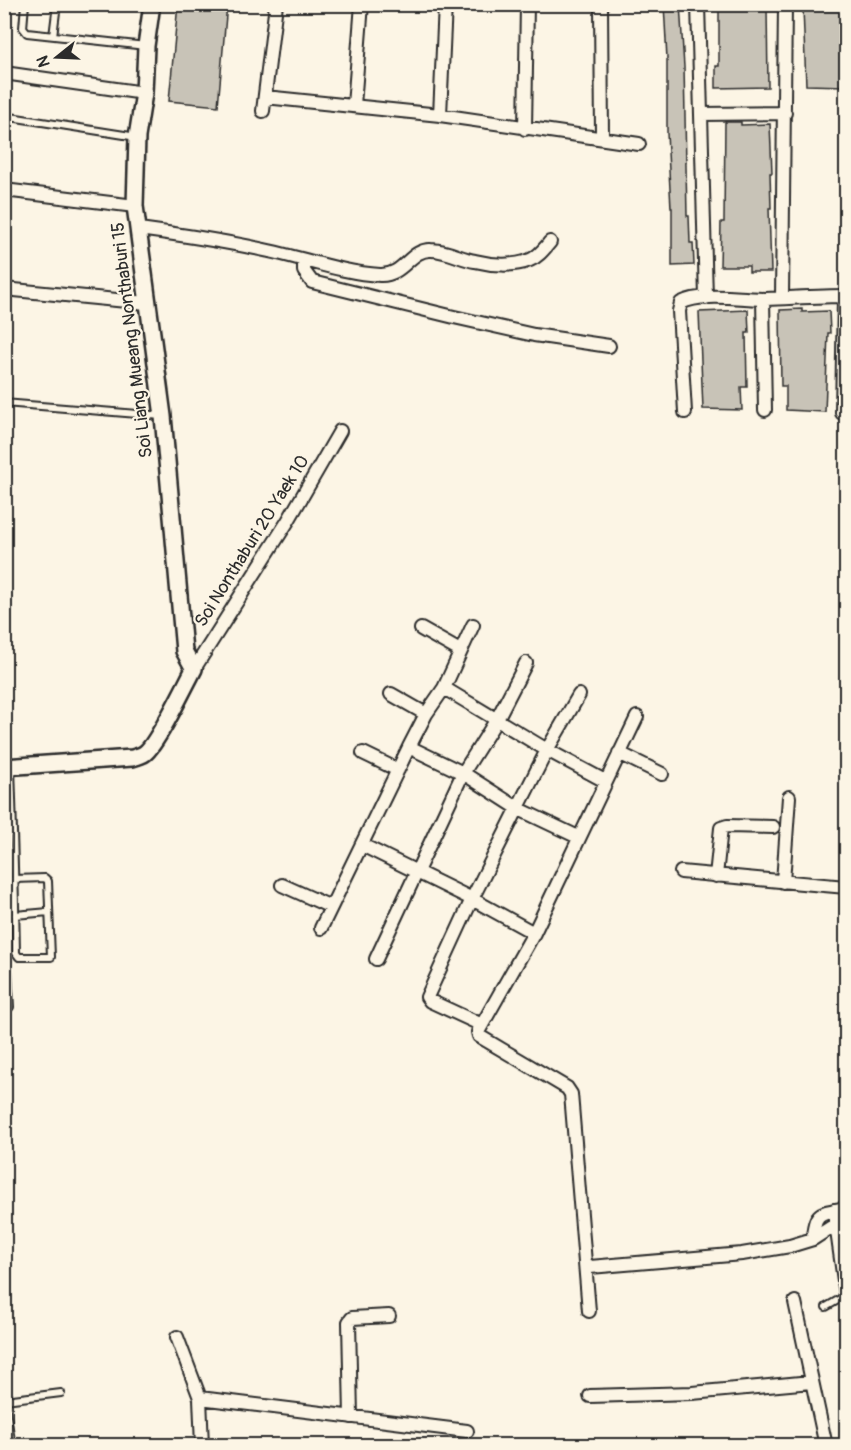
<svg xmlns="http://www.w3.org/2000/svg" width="851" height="1450" font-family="Pangolin,sans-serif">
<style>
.building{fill:#c8c3b7;stroke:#2b2b2b;stroke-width:1.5}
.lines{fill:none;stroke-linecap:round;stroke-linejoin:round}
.service-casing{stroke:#2b2b2b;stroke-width:10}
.minor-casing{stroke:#2b2b2b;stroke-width:16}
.tertiary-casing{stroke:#2b2b2b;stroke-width:20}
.service{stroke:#fcf5e5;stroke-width:6}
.minor{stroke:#fcf5e5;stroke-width:12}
.tertiary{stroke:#fcf5e5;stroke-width:15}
.labels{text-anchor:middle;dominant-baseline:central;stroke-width:4.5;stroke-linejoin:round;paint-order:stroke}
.street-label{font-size:18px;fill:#2b2b2b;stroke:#fcf5e5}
</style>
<rect width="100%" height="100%" fill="#fcf5e5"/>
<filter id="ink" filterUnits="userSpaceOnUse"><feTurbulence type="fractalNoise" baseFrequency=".0167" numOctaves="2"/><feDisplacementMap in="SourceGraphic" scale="12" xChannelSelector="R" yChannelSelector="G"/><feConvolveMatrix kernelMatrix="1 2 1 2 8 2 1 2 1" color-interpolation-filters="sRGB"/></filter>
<g filter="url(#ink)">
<path class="building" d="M 178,4 L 227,4 L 218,106 L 169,101 Z
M 664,4 L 680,4 L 684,67 L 687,216 L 689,216 L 690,243 L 693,243 L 694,265 L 672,266 L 672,208 L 671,208 L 667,133 L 667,59 Z
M 832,6 L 846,6 L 846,86 L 806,85 L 803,8 L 833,8 Z
M 750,8 L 767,8 L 768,87 L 716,88 L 716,66 L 719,66 L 719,10 Z
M 725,122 L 741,122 L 741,125 L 770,124 L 772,173 L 770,173 L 771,208 L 769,208 L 771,272 L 749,272 L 749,266 L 720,266 L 721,222 L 724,222 Z
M 802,309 L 802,312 L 829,311 L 830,333 L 828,333 L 825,412 L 786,410 L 786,386 L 781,386 L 780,310 Z
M 748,310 L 749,333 L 746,333 L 747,387 L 741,387 L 742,410 L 703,409 L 699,312 Z"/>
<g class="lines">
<g class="service-casing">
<path id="service" d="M 25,4 L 23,28 L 27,33 L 146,46
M 53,36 L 57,4
M 4,116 L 137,137
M 4,403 L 162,416
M 11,767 C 13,829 15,891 16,953 L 19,957 L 51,957 L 48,881 L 45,878 L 14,879
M 15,915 L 49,912
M 4,965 L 8,970 L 10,1007
M 826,1307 L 845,1296
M 4,1398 L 12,1446
M 5,1400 L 61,1393"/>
</g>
<g class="minor-casing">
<path id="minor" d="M 601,4 L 602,138
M 698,4 L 706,298
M 4,73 L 144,93
M 265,97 L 440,115 L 639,144
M 354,105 L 362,4
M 263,111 L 276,4
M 701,114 L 785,113
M 440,115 L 445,4
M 525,129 L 527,4
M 4,190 L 135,206
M 139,229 C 183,235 226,241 269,251 C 306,259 343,273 380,275 C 404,276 410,249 431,250 C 447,250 461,259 475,261 C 491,265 514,267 530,260 C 538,257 544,249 550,242
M 304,261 L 304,271 L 312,282 L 454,317 L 534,335 L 609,346
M 4,289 L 147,303
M 782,298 L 785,4
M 763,299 L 765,410
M 685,412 L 679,311 L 681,303 C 700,292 743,299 766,299 C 793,298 820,296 846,296
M 842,413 L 844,296
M 421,629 L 460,651
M 194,669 L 288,521 L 340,431
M 444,688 L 547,750 L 605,781
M 391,694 L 426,714
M 409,747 L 463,773 L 519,809 L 578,837
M 363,753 L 398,770
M 619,753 L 662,774
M 362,845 L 472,899 L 534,933
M 681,872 L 846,887
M 716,876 L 721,828 L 727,826 L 773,827
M 783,882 L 789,797
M 282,885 L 331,907
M 321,928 L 409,747 L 426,714 L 444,688 L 473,625
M 376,959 L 463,773 L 497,719 L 526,663
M 482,1025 L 430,1001 L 427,997 L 472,899 L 547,750 L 579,695
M 834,1210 L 836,1224 L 813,1239 C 814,1210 821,1213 846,1208
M 836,1224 L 846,1295
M 585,1263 L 590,1267 L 742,1254 L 790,1246 L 813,1239
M 795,1302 L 826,1446
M 589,1311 L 571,1094 L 567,1088 L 479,1036 L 478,1032 L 534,933 L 637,717
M 177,1337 L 200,1398 L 202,1446
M 590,1396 L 692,1393 L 811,1382
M 200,1398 L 467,1431
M 351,1417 L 349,1322 L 352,1318 L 389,1316"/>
</g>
<g class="tertiary-casing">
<path id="tertiary" d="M 4,767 L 132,758 C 136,757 141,756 145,753 C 157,744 185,686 194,669 L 184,651 L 163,416 L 135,206 L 137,137 L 144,93 L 146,46 L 152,4"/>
</g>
<use href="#service" class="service"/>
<use href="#minor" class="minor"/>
<use href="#tertiary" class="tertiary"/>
</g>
</g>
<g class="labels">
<g class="street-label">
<text transform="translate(132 340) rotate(-97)">Soi Liang Mueang Nonthaburi 15</text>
<text transform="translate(252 541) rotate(-58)">Soi Nonthaburi 20 Yaek 10</text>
</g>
</g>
<rect width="851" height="1450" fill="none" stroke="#fcf5e5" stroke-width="24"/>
<rect x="12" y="12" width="827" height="1426" fill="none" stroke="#2b2b2b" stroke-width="2" filter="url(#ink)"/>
<g transform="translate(57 57) rotate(252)" stroke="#fcf5e5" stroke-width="4.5" paint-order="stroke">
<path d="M0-4.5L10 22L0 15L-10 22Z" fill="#2b2b2b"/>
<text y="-9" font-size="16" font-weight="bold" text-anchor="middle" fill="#2b2b2b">N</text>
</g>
</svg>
